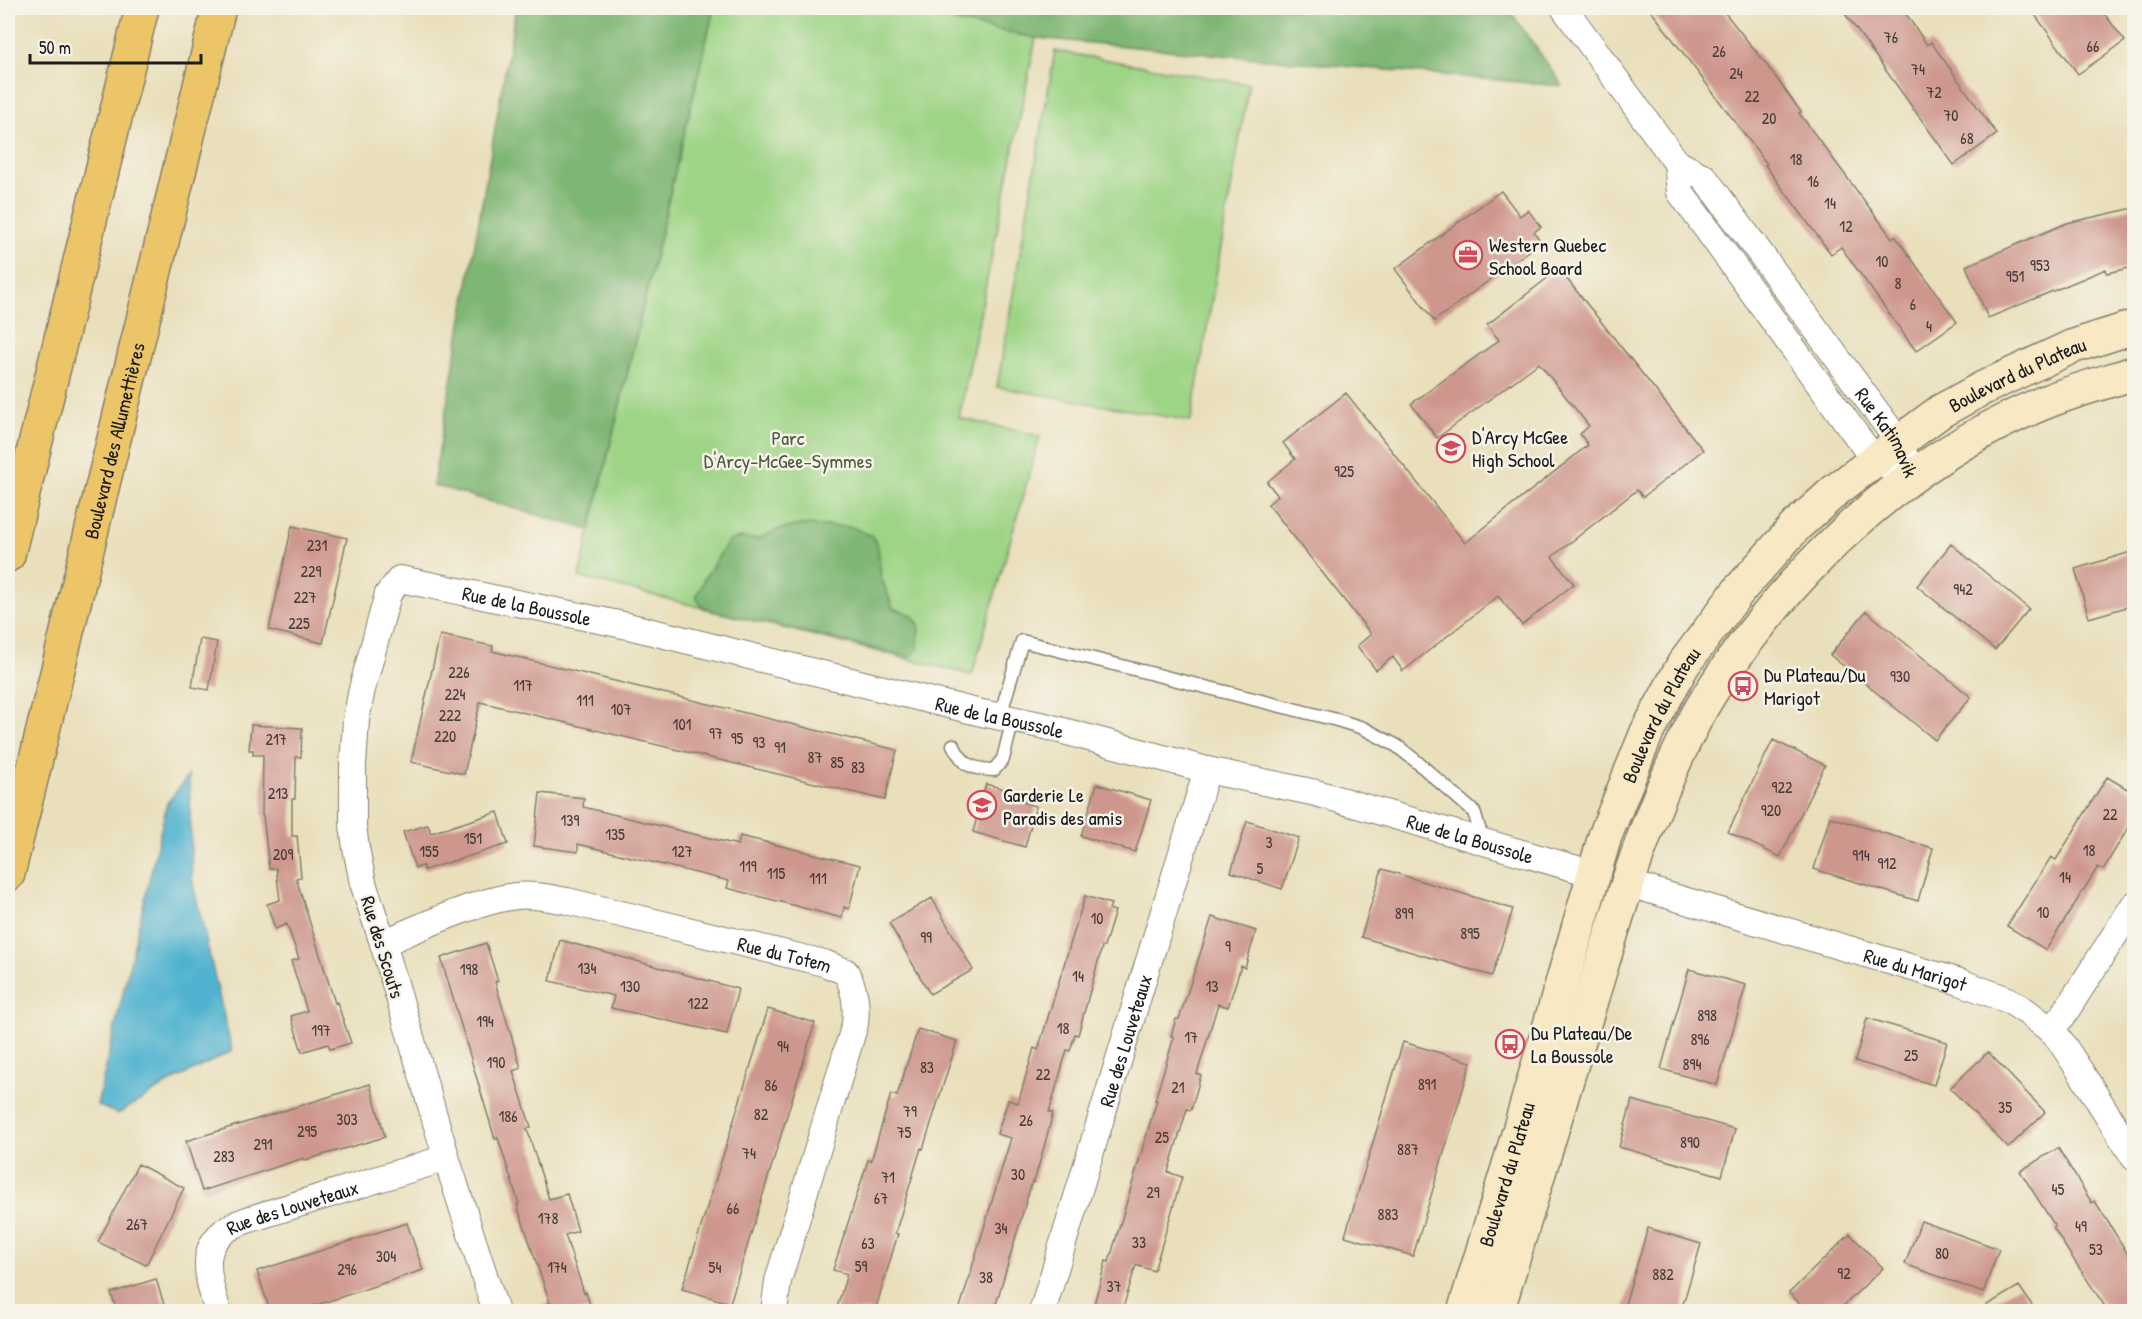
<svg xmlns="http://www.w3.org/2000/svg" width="2142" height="1319" font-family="'Patrick Hand',sans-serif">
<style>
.green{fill:#9ed486;stroke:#5d7851;stroke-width:1.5}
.forest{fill:#7eb673;stroke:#4d6948;stroke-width:1.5}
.water{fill:#50b2cf;stroke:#366776;stroke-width:1.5}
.building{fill:#ce978e}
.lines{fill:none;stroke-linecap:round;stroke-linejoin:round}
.service-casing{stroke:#827e6c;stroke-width:15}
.minor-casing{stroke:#827e6c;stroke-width:28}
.secondary-casing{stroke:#827e6c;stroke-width:36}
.trunk-casing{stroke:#827e6c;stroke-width:36}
.service{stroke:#fff;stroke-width:12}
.minor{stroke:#fff;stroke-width:26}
.secondary{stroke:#f8e8c3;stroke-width:33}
.trunk{stroke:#edc569;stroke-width:33}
.labels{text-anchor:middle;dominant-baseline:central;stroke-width:5;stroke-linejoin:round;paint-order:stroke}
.number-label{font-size:16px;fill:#483b38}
.poi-label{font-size:20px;fill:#1c1c1c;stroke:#f7f3e8;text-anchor:start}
.street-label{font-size:20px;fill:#1c1c1c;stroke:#f7f3e8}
.park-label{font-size:20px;fill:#4a5c41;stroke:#f7f3e8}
</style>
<rect width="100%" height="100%" fill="#f7f3e8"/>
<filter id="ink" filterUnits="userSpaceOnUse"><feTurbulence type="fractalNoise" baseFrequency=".0167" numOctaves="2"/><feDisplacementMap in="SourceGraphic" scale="12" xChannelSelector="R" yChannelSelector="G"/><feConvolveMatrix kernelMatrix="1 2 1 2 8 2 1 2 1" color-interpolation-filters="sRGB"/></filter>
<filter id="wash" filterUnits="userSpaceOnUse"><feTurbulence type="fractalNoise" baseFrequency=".008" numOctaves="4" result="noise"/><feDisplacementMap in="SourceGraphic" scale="24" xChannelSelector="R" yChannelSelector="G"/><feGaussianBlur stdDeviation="1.35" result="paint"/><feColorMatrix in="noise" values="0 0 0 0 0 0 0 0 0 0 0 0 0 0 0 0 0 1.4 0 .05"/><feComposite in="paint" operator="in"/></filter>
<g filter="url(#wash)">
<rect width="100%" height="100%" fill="#e9dfbb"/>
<path class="green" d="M 714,8 L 889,8 L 1036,38 L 959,418 L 1040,436 L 972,675 L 579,577 Z
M 1055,51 L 1249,84 L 1191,421 L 997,387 Z"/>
<path class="forest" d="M 516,8 L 714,8 L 590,530 L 433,485 Z
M 889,8 L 1508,8 L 1563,86 L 1036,38 Z
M 800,525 L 852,527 L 872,536 L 878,546 L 881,577 L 893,608 L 912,615 L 919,625 L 918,649 L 911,657 L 712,611 L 702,606 L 696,598 L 704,579 L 728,542 L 738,538 L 759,539 L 777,530 Z"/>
<path class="water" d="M 189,775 L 192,880 L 232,1051 L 174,1080 L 118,1114 L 97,1105 L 167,803 Z"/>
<g id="blocks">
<path class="building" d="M 1649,8 L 1721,8 L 1766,64 L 1801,112 L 1799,113 L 1892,238 L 1895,236 L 1957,322 L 1916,351 L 1841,247 L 1831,254 L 1765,165 L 1767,164 Z
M 1841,8 L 1902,8 L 1927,45 L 1931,42 L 1997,134 L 1954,165 Z
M 2030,8 L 2100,8 L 2125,41 L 2078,74 Z
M 1501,191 L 1520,216 L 1528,210 L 1541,227 L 1534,232 L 1541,242 L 1434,321 L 1395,269 Z
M 2134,208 L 2134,267 L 2107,273 L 2106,269 L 1988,318 L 1966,266 L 2067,223 Z
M 1559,269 L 1703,450 L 1643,497 L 1637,490 L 1552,557 L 1574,584 L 1522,625 L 1498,596 L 1403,671 L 1393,657 L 1376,670 L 1357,646 L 1371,634 L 1268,504 L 1278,496 L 1267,482 L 1295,459 L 1283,443 L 1346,393 L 1465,543 L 1588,445 L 1580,434 L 1589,426 L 1539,363 L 1437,438 L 1411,404 L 1499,340 L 1487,325 Z
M 292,526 L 347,538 L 323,643 L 269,630 Z
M 1951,544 L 2029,609 L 1995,650 L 1917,586 Z
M 2134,551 L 2134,605 L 2089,618 L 2075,569 Z
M 1866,611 L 1971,697 L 1935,740 L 1830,655 Z
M 440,635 L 493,646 L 492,651 L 897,750 L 885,800 L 480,702 L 464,774 L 411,762 Z
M 200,639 L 217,642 L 209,690 L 192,687 Z
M 251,725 L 302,728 L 301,757 L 296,757 L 295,799 L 292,799 L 292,836 L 297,836 L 301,877 L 296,878 L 335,1003 L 337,1002 L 351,1043 L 330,1049 L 328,1044 L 302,1052 L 291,1016 L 307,1011 L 291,961 L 299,959 L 287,924 L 275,929 L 267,904 L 280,900 L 276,868 L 269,869 L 263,815 L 262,815 L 263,755 L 253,755 L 253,750 L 249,750 Z
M 1773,740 L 1825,765 L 1780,857 L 1728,832 Z
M 2107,777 L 2134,793 L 2134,818 L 2103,870 L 2098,867 L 2046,950 L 2007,926 L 2051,857 L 2056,860 Z
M 986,784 L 1026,795 L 1024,803 L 1036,806 L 1025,847 L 973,832 Z
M 1097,784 L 1151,800 L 1135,852 L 1081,836 Z
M 540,793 L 584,798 L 583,807 L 738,845 L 740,836 L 860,865 L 849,909 L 844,907 L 842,918 L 727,888 L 729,881 L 578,844 L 578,852 L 534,846 Z
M 498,812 L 508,844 L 424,870 L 423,866 L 415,868 L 403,832 L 428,825 L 431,833 Z
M 1830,817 L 1933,848 L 1918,901 L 1814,869 Z
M 1247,821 L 1299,838 L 1282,889 L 1231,872 Z
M 1382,869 L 1513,909 L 1492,976 L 1361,937 Z
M 1085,896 L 1111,904 L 1109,909 L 1115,911 L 1104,947 L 1102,947 L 1078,1035 L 1075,1034 L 1070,1051 L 1067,1050 L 1049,1112 L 1053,1113 L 1044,1147 L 1034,1182 L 1032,1181 L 994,1311 L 959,1311 L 1011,1138 L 997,1134 L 1008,1100 L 1018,1103 L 1034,1048 L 1038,1050 Z
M 932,898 L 973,970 L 930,994 L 889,923 Z
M 1212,917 L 1256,931 L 1245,968 L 1241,966 L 1228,1007 L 1218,1004 L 1197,1074 L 1201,1075 L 1191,1110 L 1187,1109 L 1168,1172 L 1182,1177 L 1154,1271 L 1136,1265 L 1122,1311 L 1092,1311 L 1106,1261 L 1109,1262 L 1157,1100 L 1155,1100 L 1174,1037 L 1171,1036 L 1176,1019 L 1179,1019 Z
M 560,940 L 738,989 L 727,1034 L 611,1008 L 614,996 L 550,981 Z
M 486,943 L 498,981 L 495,982 L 521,1068 L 513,1071 L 531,1127 L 527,1129 L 549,1199 L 567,1194 L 578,1231 L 565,1235 L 584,1293 L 586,1292 L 592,1311 L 537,1311 L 537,1308 L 550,1303 L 517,1205 L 519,1204 L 498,1138 L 495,1139 L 485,1106 L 441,958 Z
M 1689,969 L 1746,985 L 1717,1085 L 1661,1069 Z
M 768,1009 L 815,1023 L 730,1303 L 682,1289 Z
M 1867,1018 L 1947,1042 L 1934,1085 L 1855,1061 Z
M 918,1029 L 957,1041 L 923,1149 L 921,1148 L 895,1234 L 898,1234 L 875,1311 L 836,1311 L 847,1274 L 833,1270 L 868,1160 L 871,1161 L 891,1094 L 897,1096 Z
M 1403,1042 L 1471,1062 L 1413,1256 L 1345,1236 Z
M 1988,1052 L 2045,1112 L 2008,1148 L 1950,1088 Z
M 370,1084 L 385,1137 L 305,1160 L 304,1158 L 202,1191 L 186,1141 Z
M 1632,1100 L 1735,1129 L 1722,1176 L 1619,1147 Z
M 2058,1148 L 2092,1203 L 2095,1201 L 2134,1264 L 2134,1311 L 2108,1311 L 2068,1251 L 2053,1227 L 2055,1226 L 2020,1171 Z
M 138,1164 L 184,1188 L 146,1265 L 98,1242 Z
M 1921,1221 L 1999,1249 L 1983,1293 L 1905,1264 Z
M 407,1223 L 423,1270 L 314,1306 L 316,1311 L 270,1311 L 257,1271 Z
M 1648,1228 L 1701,1244 L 1681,1311 L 1623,1311 Z
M 1850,1234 L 1883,1268 L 1838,1311 L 1807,1311 L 1789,1293 Z
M 156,1279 L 166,1311 L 117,1311 L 111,1293 Z
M 2019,1286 L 2036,1311 L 1977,1311 Z"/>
</g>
</g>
<g filter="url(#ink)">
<use href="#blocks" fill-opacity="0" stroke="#827e6c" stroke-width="1.5"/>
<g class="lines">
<g class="service-casing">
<path id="service" d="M 1000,716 L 1022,641 L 1337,720 L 1363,728 L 1397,746 L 1416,761 L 1474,812 L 1483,841
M 953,745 C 964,766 971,769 994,770 L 1003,759 L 1013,719"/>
</g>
<g class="minor-casing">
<g id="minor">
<path id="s1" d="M 1564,8 L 1677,163 L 1704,177 L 1899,442 L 1913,476"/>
<path d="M 1677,163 L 1680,192 L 1875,461 L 1890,467"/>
<path id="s2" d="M 1626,883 L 1960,982 L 2008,1000 L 2027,1012 L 2049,1029 L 2059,1039 L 2082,1074 L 2134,1157"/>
<path id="s3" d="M 383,943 C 421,927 476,901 516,896 C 533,894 550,898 567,901 L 824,963 L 846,972 C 855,990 857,1004 855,1024 L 778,1281 L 774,1312"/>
<path d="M 2049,1029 L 2062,1017 L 2134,905"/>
<path id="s4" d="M 218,1312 C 205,1269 196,1237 247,1220 L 446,1158"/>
<path id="s5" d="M 496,1312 L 448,1163 L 383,943 L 363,883 L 356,848 L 353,826 L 353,765 L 356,720 L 362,689 L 388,594 L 400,579 L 628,626 L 977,712 L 1045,726 L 1207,770 L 1316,793 L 1594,874"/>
<path id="s6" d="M 1042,1312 L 1207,770"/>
</g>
</g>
<g class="secondary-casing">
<g id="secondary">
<path id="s7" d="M 1464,1312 L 1512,1155 L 1605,836 L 1647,732 L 1683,665 L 1740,589 L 1796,526 L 1836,490 L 1899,442 L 1941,411 L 1983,388 L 2071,347 L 2134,327"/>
<path d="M 1497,1312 C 1527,1213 1556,1115 1586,1017 C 1617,915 1646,813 1696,718 C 1714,684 1737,653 1761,623 C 1837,527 1934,447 2048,401 C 2076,390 2106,382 2134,373"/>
</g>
</g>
<g class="trunk-casing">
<g id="trunk">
<path d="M 8,555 L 142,8"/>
<path id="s8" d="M 8,874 L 219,8"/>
</g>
</g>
<use href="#service" class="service"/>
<use href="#minor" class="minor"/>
<use href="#secondary" class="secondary"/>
<use href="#trunk" class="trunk"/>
</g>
</g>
<defs>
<g id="office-ring" transform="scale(1.5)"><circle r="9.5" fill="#f7f3e8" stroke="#d1495b" stroke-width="1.5"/><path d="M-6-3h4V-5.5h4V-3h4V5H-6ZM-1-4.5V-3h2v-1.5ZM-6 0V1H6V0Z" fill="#d1495b"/></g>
<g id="school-ring" transform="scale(1.5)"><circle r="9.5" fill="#f7f3e8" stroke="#d1495b" stroke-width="1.5"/><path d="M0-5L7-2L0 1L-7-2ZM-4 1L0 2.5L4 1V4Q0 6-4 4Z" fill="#d1495b"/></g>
<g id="bus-ring" transform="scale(1.5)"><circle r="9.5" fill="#f7f3e8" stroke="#d1495b" stroke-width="1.5"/><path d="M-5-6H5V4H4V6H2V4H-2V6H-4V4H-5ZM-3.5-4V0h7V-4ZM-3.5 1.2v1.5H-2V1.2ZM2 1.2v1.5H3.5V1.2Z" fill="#d1495b"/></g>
</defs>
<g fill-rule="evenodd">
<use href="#office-ring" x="1468" y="255"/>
<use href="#school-ring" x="1451" y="448"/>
<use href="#bus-ring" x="1743" y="686"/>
<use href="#school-ring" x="982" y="805"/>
<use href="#bus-ring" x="1510" y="1044"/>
</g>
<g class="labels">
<g class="number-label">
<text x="1891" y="37">76</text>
<text x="2093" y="46">66</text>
<text x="1719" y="51">26</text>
<text x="1918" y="69">74</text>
<text x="1736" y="73">24</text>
<text x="1934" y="92">72</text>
<text x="1752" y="96">22</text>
<text x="1951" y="115">70</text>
<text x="1769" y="118">20</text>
<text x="1967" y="138">68</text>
<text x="1796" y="159">18</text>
<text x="1813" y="181">16</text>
<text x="1830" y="203">14</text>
<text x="1846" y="226">12</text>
<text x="1882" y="261">10</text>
<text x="2040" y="265">953</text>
<text x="2015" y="276">951</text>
<text x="1898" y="283">8</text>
<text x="1913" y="304">6</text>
<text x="1929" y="326">4</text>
<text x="1344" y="471">925</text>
<text x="317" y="545">231</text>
<text x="311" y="571">229</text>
<text x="1963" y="589">942</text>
<text x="305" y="597">227</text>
<text x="299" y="623">225</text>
<text x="459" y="672">226</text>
<text x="1900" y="676">930</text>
<text x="523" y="685">117</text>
<text x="455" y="694">224</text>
<text x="585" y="700">111</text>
<text x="621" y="709">107</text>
<text x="450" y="715">222</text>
<text x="682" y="724">101</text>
<text x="716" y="733">97</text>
<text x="445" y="736">220</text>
<text x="737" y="738">95</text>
<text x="276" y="739">217</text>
<text x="759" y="742">93</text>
<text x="780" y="747">91</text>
<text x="815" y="757">87</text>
<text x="837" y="762">85</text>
<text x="858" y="767">83</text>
<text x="1782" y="787">922</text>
<text x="278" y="793">213</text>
<text x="1771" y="810">920</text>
<text x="2110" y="814">22</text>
<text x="570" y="820">139</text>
<text x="615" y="834">135</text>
<text x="473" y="838">151</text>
<text x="1269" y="842">3</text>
<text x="2089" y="850">18</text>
<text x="429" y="851">155</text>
<text x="682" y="851">127</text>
<text x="283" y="854">209</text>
<text x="1861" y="855">914</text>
<text x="1887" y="863">912</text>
<text x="748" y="866">119</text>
<text x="1260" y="868">5</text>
<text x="776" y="873">115</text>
<text x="2065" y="877">14</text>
<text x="818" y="878">111</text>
<text x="2043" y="912">10</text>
<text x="1404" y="913">899</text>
<text x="1097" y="918">10</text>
<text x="1470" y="933">895</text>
<text x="926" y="937">99</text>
<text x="1228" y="946">9</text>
<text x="587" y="968">134</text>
<text x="469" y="969">198</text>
<text x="1078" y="976">14</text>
<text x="630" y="986">130</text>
<text x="1212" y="986">13</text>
<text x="698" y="1003">122</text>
<text x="1707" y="1015">898</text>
<text x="485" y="1021">194</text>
<text x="1063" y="1028">18</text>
<text x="321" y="1030">197</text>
<text x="1191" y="1037">17</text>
<text x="1700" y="1039">896</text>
<text x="783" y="1046">94</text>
<text x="1911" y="1055">25</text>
<text x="496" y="1062">190</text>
<text x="1692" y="1064">894</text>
<text x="927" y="1067">83</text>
<text x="1043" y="1074">22</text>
<text x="1427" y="1084">891</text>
<text x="771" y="1085">86</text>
<text x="1178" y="1087">21</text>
<text x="2005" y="1107">35</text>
<text x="910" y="1111">79</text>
<text x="761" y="1114">82</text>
<text x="508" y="1116">186</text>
<text x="347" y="1119">303</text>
<text x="1026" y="1120">26</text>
<text x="307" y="1131">295</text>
<text x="904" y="1132">75</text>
<text x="1162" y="1137">25</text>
<text x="1690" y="1142">890</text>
<text x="263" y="1144">291</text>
<text x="1408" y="1149">887</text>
<text x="749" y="1153">74</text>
<text x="224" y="1156">283</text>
<text x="1018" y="1174">30</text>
<text x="888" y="1177">71</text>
<text x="2058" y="1189">45</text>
<text x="1153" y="1192">29</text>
<text x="881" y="1198">67</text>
<text x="733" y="1208">66</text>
<text x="1388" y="1214">883</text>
<text x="548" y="1218">178</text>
<text x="137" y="1224">267</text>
<text x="2081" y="1226">49</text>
<text x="1001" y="1228">34</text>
<text x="1139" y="1242">33</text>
<text x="868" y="1243">63</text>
<text x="2096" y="1249">53</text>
<text x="1942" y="1253">80</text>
<text x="386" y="1256">304</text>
<text x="861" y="1266">59</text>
<text x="557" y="1267">174</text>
<text x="715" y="1267">54</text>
<text x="347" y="1269">296</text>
<text x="1844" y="1273">92</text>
<text x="1663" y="1274">882</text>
<text x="986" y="1277">38</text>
<text x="1114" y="1286">37</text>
</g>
<g class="poi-label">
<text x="1489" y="244">Western Quebec<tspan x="1489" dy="23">School Board</tspan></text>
<text x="1472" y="436">D'Arcy McGee<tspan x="1472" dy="23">High School</tspan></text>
<text x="1764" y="674">Du Plateau/Du<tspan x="1764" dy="23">Marigot</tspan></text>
<text x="1003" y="794">Garderie Le<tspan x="1003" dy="23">Paradis des amis</tspan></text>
<text x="1531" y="1032">Du Plateau/De<tspan x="1531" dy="23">La Boussole</tspan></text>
</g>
<g class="street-label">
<text stroke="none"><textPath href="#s7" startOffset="1134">Boulevard du Plateau</textPath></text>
<text stroke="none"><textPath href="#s1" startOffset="537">Rue Katimavik</textPath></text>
<text stroke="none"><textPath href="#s8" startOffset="446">Boulevard des Allumettières</textPath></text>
<text stroke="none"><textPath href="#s5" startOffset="892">Rue de la Boussole</textPath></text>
<text stroke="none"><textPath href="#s7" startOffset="630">Boulevard du Plateau</textPath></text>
<text stroke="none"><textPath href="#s5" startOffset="1378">Rue de la Boussole</textPath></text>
<text stroke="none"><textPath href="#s5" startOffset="1864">Rue de la Boussole</textPath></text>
<text transform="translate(383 947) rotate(73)">Rue des Scouts</text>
<text stroke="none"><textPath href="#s3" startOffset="417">Rue du Totem</textPath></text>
<text stroke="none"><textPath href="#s2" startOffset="302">Rue du Marigot</textPath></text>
<text stroke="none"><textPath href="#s6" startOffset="284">Rue des Louveteaux</textPath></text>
<text stroke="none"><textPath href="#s7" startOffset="144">Boulevard du Plateau</textPath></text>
<text stroke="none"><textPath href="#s4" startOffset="160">Rue des Louveteaux</textPath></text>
</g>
<g class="park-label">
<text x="788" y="437">Parc<tspan x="788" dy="23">D'Arcy-McGee–Symmes</tspan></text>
</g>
</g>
<rect width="2142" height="1319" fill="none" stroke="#f7f3e8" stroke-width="30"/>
<path d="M30 54v9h171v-9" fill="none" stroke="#1c1c1c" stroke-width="3"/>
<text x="39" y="54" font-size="18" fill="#1c1c1c" stroke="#f7f3e8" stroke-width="4.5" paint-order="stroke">50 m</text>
</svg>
